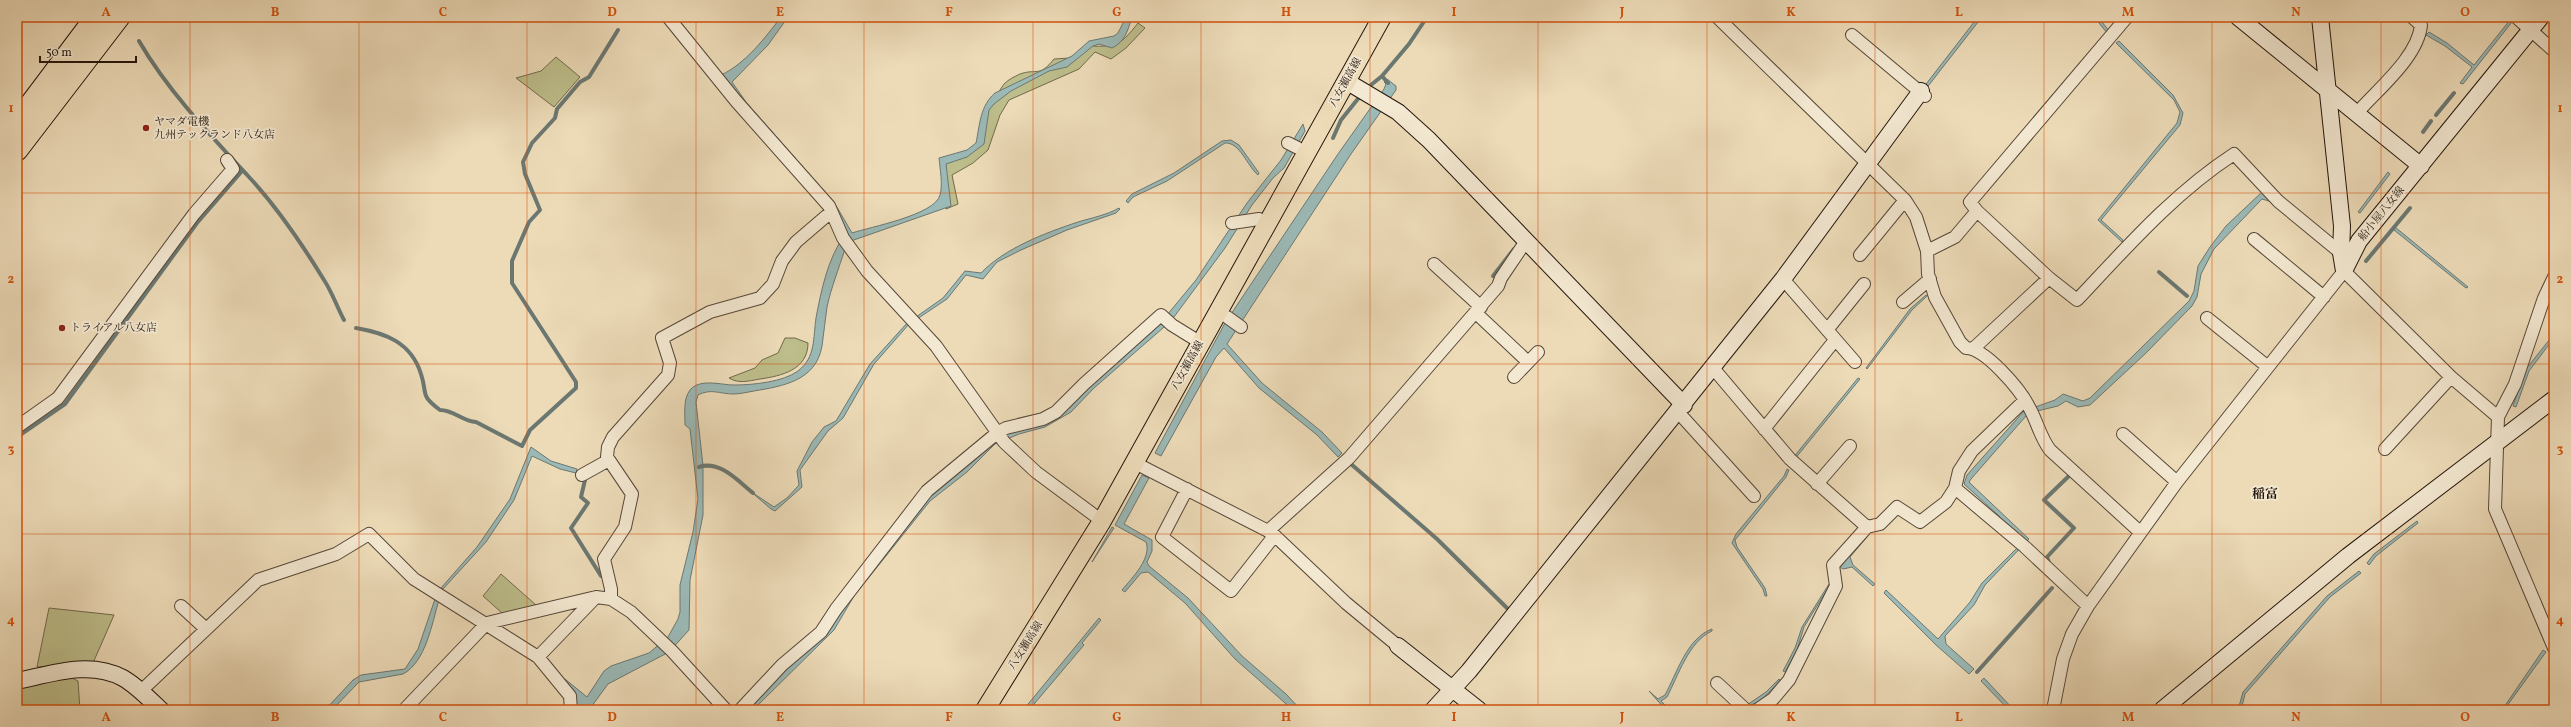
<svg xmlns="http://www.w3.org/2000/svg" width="2571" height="727" font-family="Vollkorn,'Noto Serif JP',serif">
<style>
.green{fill:#bdbe8b;stroke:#706a4c}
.water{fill:#9bb9b6;stroke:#6b7872}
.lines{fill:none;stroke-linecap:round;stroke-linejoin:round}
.stream{stroke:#6b7872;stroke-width:4}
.street-casing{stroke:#564738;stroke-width:14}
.secondary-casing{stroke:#24160d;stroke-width:18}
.primary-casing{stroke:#24160d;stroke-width:20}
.highway-casing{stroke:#24160d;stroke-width:23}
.street{stroke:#f3e8d1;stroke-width:12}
.secondary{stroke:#f3e8d1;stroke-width:16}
.primary{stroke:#eddbb8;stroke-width:18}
.highway{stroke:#eddbb8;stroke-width:21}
.grid{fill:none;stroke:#d4520c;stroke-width:1;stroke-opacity:0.55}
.poi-dot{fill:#8f2418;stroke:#f3e8d1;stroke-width:1.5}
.labels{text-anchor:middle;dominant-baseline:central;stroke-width:3.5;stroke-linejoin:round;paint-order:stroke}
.street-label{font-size:11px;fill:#24160d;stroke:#f3e8d1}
.poi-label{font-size:11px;fill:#24160d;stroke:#f3e8d1;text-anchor:start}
.quarter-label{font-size:13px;font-weight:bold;fill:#24160d;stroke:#f3e8d1}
.neatline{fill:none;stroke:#d4520c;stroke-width:1.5}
.grid-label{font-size:13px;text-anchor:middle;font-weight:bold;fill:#d4520c}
</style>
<rect width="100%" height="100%" fill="#eddbb8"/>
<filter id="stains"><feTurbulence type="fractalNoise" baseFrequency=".005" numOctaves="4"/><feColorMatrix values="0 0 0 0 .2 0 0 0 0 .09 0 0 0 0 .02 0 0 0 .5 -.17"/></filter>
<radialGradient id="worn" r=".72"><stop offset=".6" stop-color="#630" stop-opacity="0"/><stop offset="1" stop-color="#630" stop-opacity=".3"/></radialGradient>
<path class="green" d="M 1138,23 L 1145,28 L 1126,48 L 1111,59 L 1095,52 L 1079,69 L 1009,100 L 1000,115 L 988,150 L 973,163 L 952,175 L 958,204 L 946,209 L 944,161 C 966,156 963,161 981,144 C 981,136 981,125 982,117 C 983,115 1002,87 1004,84 C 1009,79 1014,77 1020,74 C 1037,68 1039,78 1054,59 L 1070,58 L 1089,46 C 1116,47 1121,45 1138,23 Z
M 556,57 L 580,77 L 554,107 L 516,78 L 541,71 Z
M 785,338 L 795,338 L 808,343 C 808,370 781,376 760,379 C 748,381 739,384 729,378 L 755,368 L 762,360 L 778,353 Z
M 501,574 L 536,605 L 503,614 L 483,596 Z
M 49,608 L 114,615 L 93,663 L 37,667 Z
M 72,678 L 78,681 L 80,710 L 17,710 L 17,686 Z"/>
<path class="water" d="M 781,17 L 788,17 L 768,45 L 732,82 L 746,102 L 834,202 L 852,233 C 870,227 935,215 940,195 C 943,184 940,169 939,158 L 967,150 L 976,143 C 980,124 980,106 995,93 L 1072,56 L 1089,41 L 1114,36 L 1118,33 L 1126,17 L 1132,17 C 1128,30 1125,42 1112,48 L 1099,44 L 1093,46 L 1067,67 L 1049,71 L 1011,91 L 994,104 L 989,110 L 984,144 L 967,157 L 946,164 L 951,206 L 851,241 L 845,249 C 839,268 831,288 827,307 C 825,320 824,333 822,346 C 816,381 783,386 754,391 C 748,392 740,394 733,394 C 720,394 711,388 698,395 L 696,402 L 703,466 L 703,515 L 690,580 L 689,630 L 669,652 L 608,684 L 589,710 L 573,710 L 562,681 L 565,679 L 587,697 L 604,671 L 611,666 L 649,653 L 668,637 L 678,619 L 680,612 L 680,585 L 693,532 L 698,499 L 690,429 L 685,425 C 685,414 683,399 690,390 C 700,378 721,385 734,385 C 753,385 783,382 798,371 C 816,357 813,338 816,318 C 821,291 828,258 844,236 L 842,229 L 721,75 C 745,64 765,38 781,17 Z
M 1978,17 L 1982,17 L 1925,90 L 1923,88 Z
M 2094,17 L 2098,17 L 2110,32 L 2108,34 Z
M 2510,20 L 2512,22 L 2463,84 L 2460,83 L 2472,67 L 2445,46 L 2426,35 L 2429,32 L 2447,43 L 2474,65 Z
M 2119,41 L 2173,95 L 2183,113 L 2180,125 L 2101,220 L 2123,240 L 2122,242 L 2098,220 L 2177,123 L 2180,112 L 2174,100 L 2116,43 Z
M 1387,79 L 1396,86 L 1396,90 L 1351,154 L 1227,344 L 1262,383 L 1322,432 L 1342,453 L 1338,457 L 1317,435 L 1259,388 L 1224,348 L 1216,357 L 1161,456 L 1155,453 L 1225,323 L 1338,154 L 1384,89 L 1386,84 L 1384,82 Z
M 1303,124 L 1305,131 L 1284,168 L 1273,178 L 1252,205 L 1225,248 L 1171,321 L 1094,388 L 1071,412 L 1045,427 L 1019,434 L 995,444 L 967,472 L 930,501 L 854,596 L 834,630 L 753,710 L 744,710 L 799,655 L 913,511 L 994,438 L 1058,415 L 1167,315 L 1196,280 L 1247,203 L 1281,160 Z
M 1231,140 L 1239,145 L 1259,173 L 1258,175 C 1247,166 1240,142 1225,143 L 1167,181 L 1133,197 L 1128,203 L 1126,201 L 1132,194 L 1174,173 L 1222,141 Z
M 2388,172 L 2390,174 L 2360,213 L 2358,212 Z
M 2263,191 L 2320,240 L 2318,242 L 2269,201 L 2262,199 L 2214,249 L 2201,274 L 2197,297 L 2192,306 L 2145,354 L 2090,405 L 2078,407 L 2066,401 L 2058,406 L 2029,413 L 2030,417 L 2026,416 L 1971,479 L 1969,482 L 1972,485 L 2029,539 L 1985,585 L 1974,605 L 1945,636 L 1946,644 L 1974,669 L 1969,674 L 1936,645 L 1884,593 L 1886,590 L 1938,639 L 1970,602 L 1982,583 L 2017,548 L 2019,537 L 1998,515 L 1964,484 L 1967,475 L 2024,411 L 2055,400 L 2063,394 L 2083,401 L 2090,398 L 2189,301 L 2194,291 L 2198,266 L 2210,247 L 2226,226 Z
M 1119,208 L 1120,209 L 1116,213 L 1067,230 L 1021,250 L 997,262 L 983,279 L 966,275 L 947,299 L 917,319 L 916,317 L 943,298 L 965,271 L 981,273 C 1005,248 1045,233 1078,222 C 1091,218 1107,215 1119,208 Z
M 2395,227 L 2468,287 L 2466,288 L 2394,230 Z
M 1926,295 L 1927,296 L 1912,310 L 1867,369 L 1866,368 L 1910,309 Z
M 908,322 L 910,323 L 874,364 L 843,418 L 828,431 L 800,470 L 802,487 L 775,511 L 771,509 L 750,491 L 774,507 L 787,498 L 799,485 L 797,471 L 812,442 L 824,427 L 836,421 L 870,364 Z
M 2554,334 L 2554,338 L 2529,371 L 2516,407 L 2513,406 L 2526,369 Z
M 1858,378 L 1860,379 L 1794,460 L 1792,459 Z
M 531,447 L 551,461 L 577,469 L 576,473 L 560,469 L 532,456 L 514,500 L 486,542 L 443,589 L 441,588 L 477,547 L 510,499 Z
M 1787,469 L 1789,470 L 1786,477 L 1735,540 L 1737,547 L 1765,588 L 1767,596 L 1765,596 L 1763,589 L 1732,543 L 1736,534 L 1784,476 Z
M 1142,475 L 1149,478 L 1124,524 L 1152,540 L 1152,551 L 1147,562 L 1149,566 L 1188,598 L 1242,656 L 1286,694 L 1301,710 L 1293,710 L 1235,659 L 1185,603 L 1148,572 L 1141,573 L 1125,592 L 1122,590 C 1132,578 1152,558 1146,542 L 1115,525 Z
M 2417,521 L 2418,523 L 2376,556 L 2369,565 L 2367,563 L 2374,554 Z
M 1112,527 L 1114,528 L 1092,562 Z
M 1865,535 L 1867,537 L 1850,557 L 1853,565 L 1875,584 L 1873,586 L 1852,567 L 1843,569 L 1840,567 Z
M 2359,571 L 2361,573 L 2330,597 L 2245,694 L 2241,710 L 2238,710 L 2243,692 L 2327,596 Z
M 1829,584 L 1830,585 L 1804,627 L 1797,650 L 1785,672 L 1783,671 L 1795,648 L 1802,627 Z
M 435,599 L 439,600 C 432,623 426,662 403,674 L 359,682 L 332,710 L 325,710 L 353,680 L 361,675 L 405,669 L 418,649 Z
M 1099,618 L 1101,620 L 1082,643 L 1084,645 L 1029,710 L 1025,710 L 1024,709 Z
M 1712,629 L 1712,631 C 1689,641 1678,676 1667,697 L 1661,701 L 1670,710 L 1666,710 L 1649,691 L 1658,699 L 1665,695 C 1677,673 1687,638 1712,629 Z
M 2543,650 L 2546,652 L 2504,710 L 2502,710 Z
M 1984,678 L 2014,710 L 2015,710 L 2009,710 L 1981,681 Z
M 1779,679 L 1780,680 C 1774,688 1757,707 1747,705 L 1766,692 Z
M 218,707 L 239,710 L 205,710 Z"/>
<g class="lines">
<path class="stream" d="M 139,41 C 168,91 210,135 249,177 C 278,208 302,244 324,280 C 332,292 337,307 344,320
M 1382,76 L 1388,83
M 1366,89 L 1382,76 L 1409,44 L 1427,17
M 2436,115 L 2454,93
M 2423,132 L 2431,121
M 1333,138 L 1341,120 L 1361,95
M 2366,261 L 2410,208
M 2159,272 L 2187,296
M 1493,276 L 1514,249
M 356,328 C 385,333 411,342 421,374 C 428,395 419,394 440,410 C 454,410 462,421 476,422 L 522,446 L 530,430 L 576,388 L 576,382 L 512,283 L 512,261 L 529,222 L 540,210 L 525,174 L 523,162 L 532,143 L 555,118 L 557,109 L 580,82 L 589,77 L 618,30
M 17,437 L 65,404 L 197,223 L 242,171
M 1351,464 L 1437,539 L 1511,612
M 699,467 C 720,460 738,481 753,493
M 585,480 L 581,497 L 588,503 L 571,528 L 601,576
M 2049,563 L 2047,557 L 2074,528 L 2044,500 L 2071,474 L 2069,472
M 1977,672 L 2052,588"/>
<g class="street-casing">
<path id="street" d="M 668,17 L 736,101 L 829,206 L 843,238 L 867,271 L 936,346 L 1004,442 L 1036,472 L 1102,521
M 1717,17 L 1905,200 L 1916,217 L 1927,251 L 1928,274 L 1935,297 L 1960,342 L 1966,348 C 1985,348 2020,389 2029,407 C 2037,421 2040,437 2050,450 L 2140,532
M 2516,17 L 2554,51
M 1852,35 L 1925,96
M 2357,113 C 2378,89 2418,57 2421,25 L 2412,17
M 1288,143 L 1298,148
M 1977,211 L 2049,278
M 1232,223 L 1259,219
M 2254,239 L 2324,297
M 1927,251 L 1955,237 L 1977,211 L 1970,202 L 2127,17
M 1860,255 L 1905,200
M 1434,264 L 1481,307
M 2554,277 L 2544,298 L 2515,384 L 2498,417 L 2495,509 L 2554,648
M 1783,279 L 1855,362
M 1903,302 L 1930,279
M 1476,313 L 1528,362
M 1227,317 L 1241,327
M 2207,318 L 2268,367
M 1827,330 L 1864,284
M 1974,348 L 2049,278 L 2077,300 C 2126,248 2174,193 2234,154 L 2278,201 L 2341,253
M 1713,368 L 1790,459 L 1867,527
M 1514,377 L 1538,352
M 1678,412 L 1754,496
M 17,427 L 58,398 L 194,214 L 233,169 L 227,160
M 1764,429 L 1835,340
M 2123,434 L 2177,482
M 2385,449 L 2451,377
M 1135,463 L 1272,533 L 1271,540 L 1231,591 L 1162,537 L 1187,489
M 582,475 L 609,460
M 1817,484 L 1850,446
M 1955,488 L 2025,547 L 2088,606
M 1268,531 L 1349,458 L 1498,286 L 1501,278 L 1526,241
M 1272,533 L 1346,603 L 1398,646
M 611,599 L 611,589 L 604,559 L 625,527 L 632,494 L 607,457 L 608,447 L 613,437 L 668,375 L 670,363 L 662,338 L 710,312 L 760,298 L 773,284 L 782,261 L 796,242 L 831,212
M 181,606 L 206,629
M 1717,683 L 1746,710
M 141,691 L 258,580 L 336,554 L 369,534 L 414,579 L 538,657
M 404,710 L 487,623 L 596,597 L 611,599 L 631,612 L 672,651 L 726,710
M 571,710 L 570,696 L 538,657 L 596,597
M 740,710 L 782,665 L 821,632 L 836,609 L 927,491 L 997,433 L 1006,428 L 1043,419 L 1056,412 L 1084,384 L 1161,315 L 1172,325 L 1193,338
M 1757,710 L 1773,699 L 1789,680 L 1836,586 L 1833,565 L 1867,527 L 1880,524 L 1897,507 L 1920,522 L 1946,502 L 1955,488 L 1959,471 L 1972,451 L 2025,400
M 2053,710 L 2063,659 L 2072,634 L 2088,606 L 2177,482 L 2344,271 L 2451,377 L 2498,417"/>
</g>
<g class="secondary-casing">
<path id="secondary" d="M 2238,17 L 2421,166
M 2320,17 L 2342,226 L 2341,253 L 2344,271
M 1346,81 L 1398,112 L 1429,140 L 1684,405
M 2344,271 L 2359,241 L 2541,17
M 1398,646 L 1479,710
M 17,681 C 51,674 90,660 123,678 C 137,686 149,699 161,710
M 1433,710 L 1469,671 L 1783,279 L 1921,91
M 2162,710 L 2348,556 L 2554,399"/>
</g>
<g class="primary-casing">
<path id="primary" d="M 985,710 L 1102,521 L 1382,17"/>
</g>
<g class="highway-casing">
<path id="highway" d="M 17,122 L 96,17
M 17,150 L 119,17"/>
</g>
<use href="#street" class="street"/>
<use href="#secondary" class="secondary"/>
<use href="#primary" class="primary"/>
<use href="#highway" class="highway"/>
</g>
<path class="grid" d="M 190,17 L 190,710M 359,17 L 359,710M 527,17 L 527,710M 696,17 L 696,710M 864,17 L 864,710M 1033,17 L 1033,710M 1201,17 L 1201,710M 1370,17 L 1370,710M 1538,17 L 1538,710M 1707,17 L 1707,710M 1875,17 L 1875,710M 2044,17 L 2044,710M 2212,17 L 2212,710M 2381,17 L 2381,710M 17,193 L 2554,193M 17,364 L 2554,364M 17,534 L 2554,534"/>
<g class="poi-dot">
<circle cx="146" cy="128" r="4"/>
<circle cx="62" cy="328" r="4"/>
</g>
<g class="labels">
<g class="street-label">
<text transform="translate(1346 83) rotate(-61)">八女瀬高線</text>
<text transform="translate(2382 214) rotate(-51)">船小屋八女線</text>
<text transform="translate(1188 366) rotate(-61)">八女瀬高線</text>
<text transform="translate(1026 646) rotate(-58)">八女瀬高線</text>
</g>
<g class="poi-label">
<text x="154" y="122">ヤマダ電機<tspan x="154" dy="13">九州テックランド八女店</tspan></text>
<text x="70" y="328">トライアル八女店</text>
</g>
<g class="quarter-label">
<text x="2265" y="495">稲富</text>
</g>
</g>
<rect width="2571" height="727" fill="none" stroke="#eddbb8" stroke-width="44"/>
<path d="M40 56v6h96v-6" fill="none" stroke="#24160d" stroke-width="2"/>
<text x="46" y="56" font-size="12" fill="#24160d" stroke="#f3e8d1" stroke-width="3" paint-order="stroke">50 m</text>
<rect x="22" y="22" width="2527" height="683" class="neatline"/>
<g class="grid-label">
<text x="106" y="16">A</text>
<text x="275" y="16">B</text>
<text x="443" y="16">C</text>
<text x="612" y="16">D</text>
<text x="780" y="16">E</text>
<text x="949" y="16">F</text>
<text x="1117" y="16">G</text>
<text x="1286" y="16">H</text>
<text x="1454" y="16">I</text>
<text x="1622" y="16">J</text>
<text x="1791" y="16">K</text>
<text x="1959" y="16">L</text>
<text x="2128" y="16">M</text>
<text x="2296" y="16">N</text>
<text x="2465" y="16">O</text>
<text x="11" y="112">1</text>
<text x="2560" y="112">1</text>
<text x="11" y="283">2</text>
<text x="2560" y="283">2</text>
<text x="11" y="453">3</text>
<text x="2560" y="453">3</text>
<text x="11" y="624">4</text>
<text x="2560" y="624">4</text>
<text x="106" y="721">A</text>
<text x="275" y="721">B</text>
<text x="443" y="721">C</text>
<text x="612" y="721">D</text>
<text x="780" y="721">E</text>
<text x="949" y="721">F</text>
<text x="1117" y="721">G</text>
<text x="1286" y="721">H</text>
<text x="1454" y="721">I</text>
<text x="1622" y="721">J</text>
<text x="1791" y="721">K</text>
<text x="1959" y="721">L</text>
<text x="2128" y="721">M</text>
<text x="2296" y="721">N</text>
<text x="2465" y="721">O</text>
</g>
<rect width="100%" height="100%" filter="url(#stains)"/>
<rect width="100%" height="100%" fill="url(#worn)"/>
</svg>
